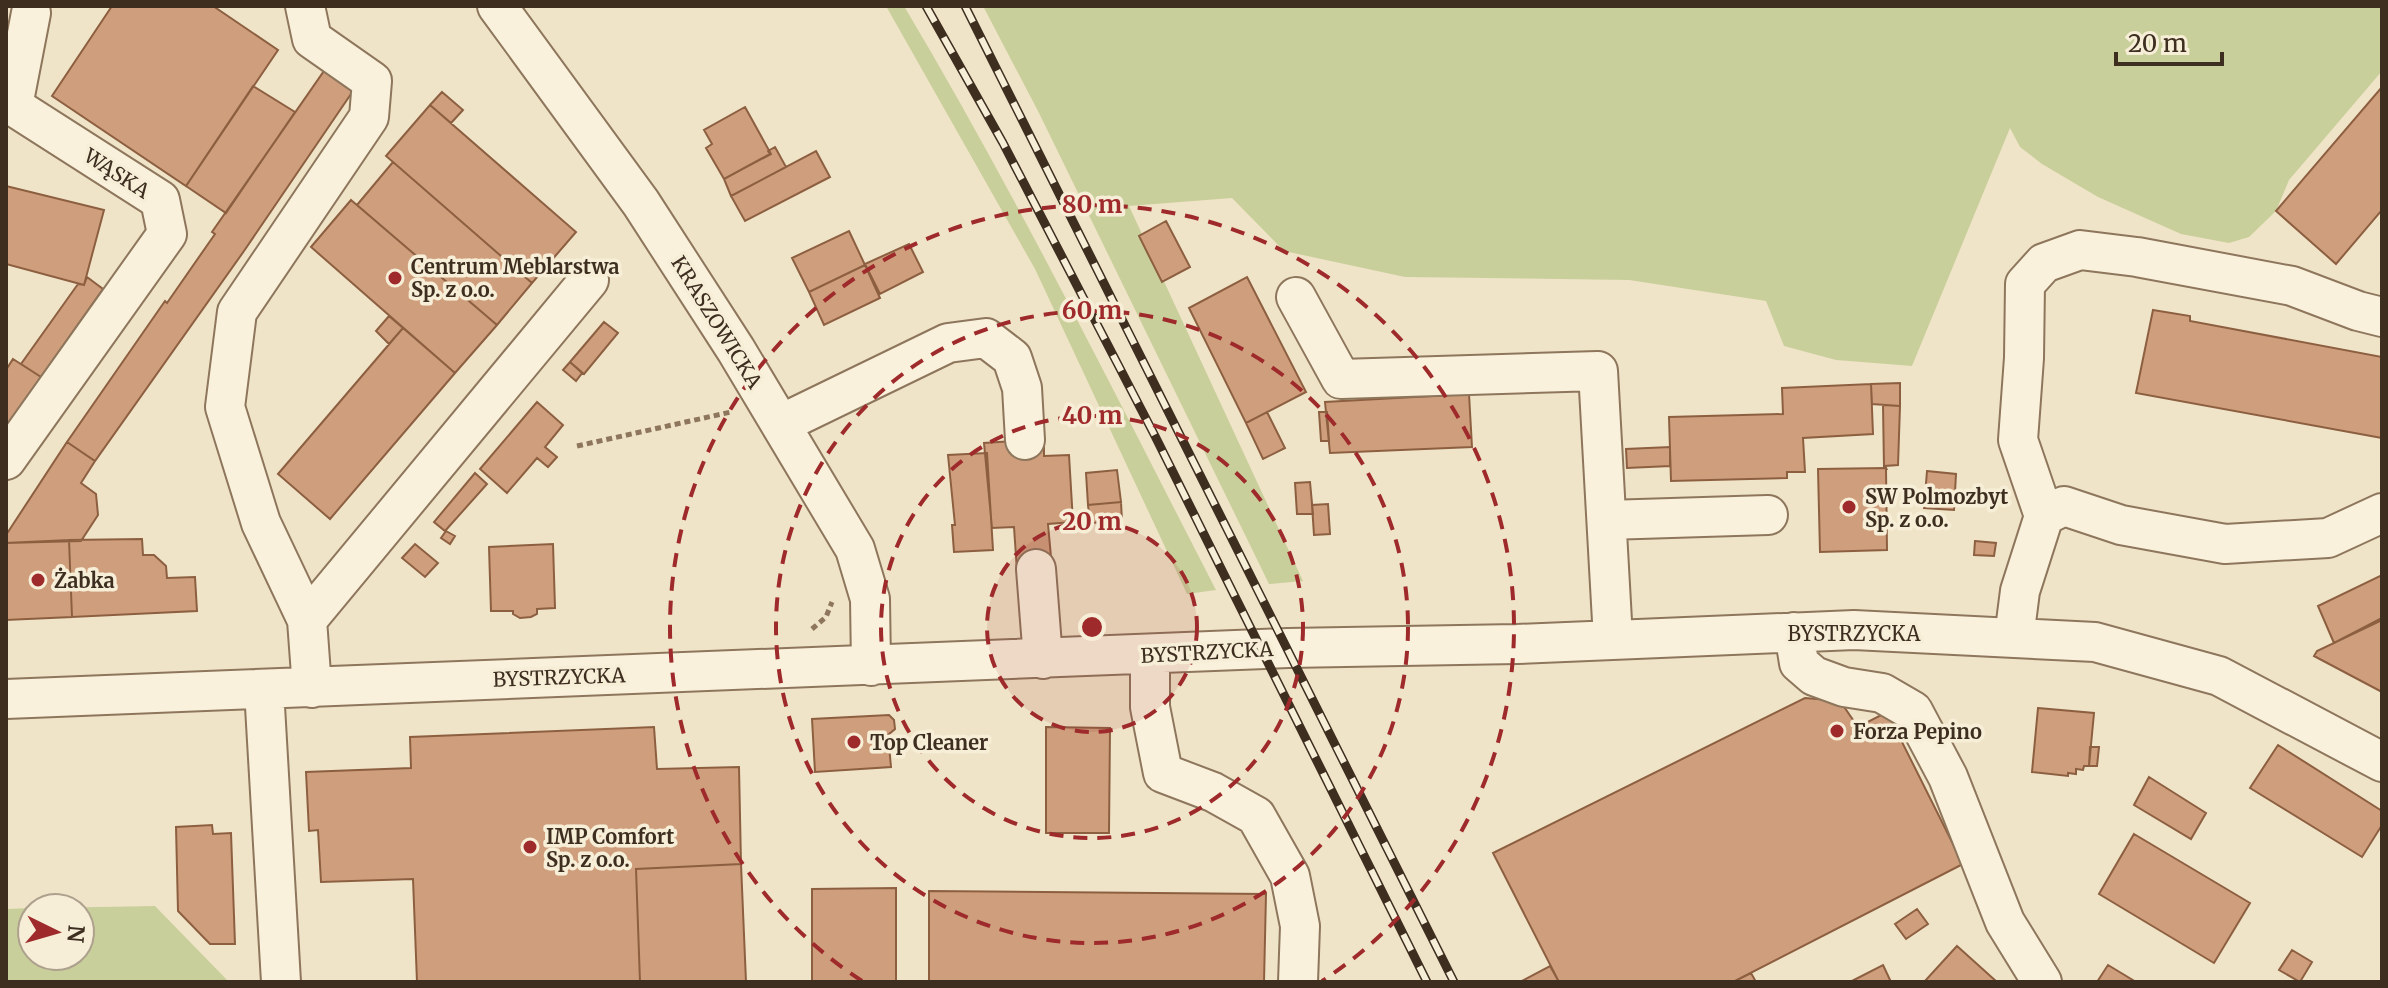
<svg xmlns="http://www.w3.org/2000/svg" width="2388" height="988" font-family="Merriweather,serif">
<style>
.green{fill:#c9cf9b}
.building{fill:#cf9f7d;stroke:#8d5f41;stroke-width:2}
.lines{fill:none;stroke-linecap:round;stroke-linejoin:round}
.minor-casing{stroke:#8d765c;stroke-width:42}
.path{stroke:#8d765c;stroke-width:5;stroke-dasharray:6 4;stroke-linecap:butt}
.minor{stroke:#faf1dc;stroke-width:38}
.rail-casing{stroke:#3d2e20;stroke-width:9}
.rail{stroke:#f7eed8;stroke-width:6;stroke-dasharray:18;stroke-linecap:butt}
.ring{fill:none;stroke:#9e2a2b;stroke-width:4;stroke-dasharray:14 10}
.poi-dot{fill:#9e2a2b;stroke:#f7eed8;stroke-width:3}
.labels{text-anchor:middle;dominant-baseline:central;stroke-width:7;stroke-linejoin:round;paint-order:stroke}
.street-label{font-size:20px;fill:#3d2e20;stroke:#f7eed8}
.poi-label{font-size:20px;font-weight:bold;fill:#3d2e20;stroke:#f7eed8;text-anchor:start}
.centre{fill:#9e2a2b;stroke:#f7eed8;stroke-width:4}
.ring-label{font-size:24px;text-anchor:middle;font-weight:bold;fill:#9e2a2b;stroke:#f7eed8;stroke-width:7;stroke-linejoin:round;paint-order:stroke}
</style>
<rect width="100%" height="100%" fill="#f0e4c8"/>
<path class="green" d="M 886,6 L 904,6 C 1017,196 1115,394 1216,590 L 1187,594 L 1035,269 Z
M 983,6 L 2382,6 L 2382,71 L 2289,180 L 2276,211 L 2249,237 L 2229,243 L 2181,234 L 2098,197 L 2042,164 L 2020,147 L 2010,128 L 1912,366 L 1836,360 L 1784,346 L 1766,301 L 1629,280 L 1405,277 L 1284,251 L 1232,198 L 1129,206 L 1303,581 L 1269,584 L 1039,113 Z
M 155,906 L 229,982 L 6,982 L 6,909 L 32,908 L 32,956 L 80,956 L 80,908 L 43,908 Z"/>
<path class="building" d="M 112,6 L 213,6 L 278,50 L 186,186 L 52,96 Z
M 324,71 L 353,91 L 244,251 L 95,461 L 67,442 L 165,301 L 167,303 L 215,234 L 212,232 Z
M 253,86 L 295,112 L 226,213 L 186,186 Z
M 2382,87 L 2382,210 L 2336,264 L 2276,211 Z
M 442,92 L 463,110 L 451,123 L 430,105 Z
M 430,105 L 576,232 L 532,283 L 386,156 Z
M 745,107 L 771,154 L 724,179 L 706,148 L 712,144 L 704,130 Z
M 775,147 L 786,167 L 731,196 L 724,179 L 770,154 L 768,151 Z
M 816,151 L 830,177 L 745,221 L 731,196 Z
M 393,162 L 532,283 L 497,325 L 357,205 Z
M 6,186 L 104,210 L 84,285 L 6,264 Z
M 351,200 L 497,325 L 455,373 L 311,247 Z
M 1166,221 L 1190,267 L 1162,282 L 1139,236 Z
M 849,231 L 865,265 L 809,292 L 792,258 Z
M 909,244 L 923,272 L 880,294 L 865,264 Z
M 865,265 L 880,298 L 824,325 L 809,292 Z
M 87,277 L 103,289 L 41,377 L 21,364 L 78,284 L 84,285 Z
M 1247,277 L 1306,392 L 1246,423 L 1189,308 Z
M 2153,310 L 2190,316 L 2190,321 L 2382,357 L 2382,438 L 2136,393 Z
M 389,316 L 403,328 L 389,344 L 376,331 Z
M 604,322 L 618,333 L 584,374 L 570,362 Z
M 403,328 L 455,373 L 330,519 L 278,474 Z
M 13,359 L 41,377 L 6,427 L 6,370 Z
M 570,362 L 582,373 L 576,381 L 563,370 Z
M 1900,383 L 1900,406 L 1872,404 L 1871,384 Z
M 1871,384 L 1873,434 L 1803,438 L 1805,472 L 1787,472 L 1787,478 L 1671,481 L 1669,417 L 1783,414 L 1782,388 Z
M 1469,394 L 1472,447 L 1330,453 L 1325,402 Z
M 537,402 L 563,425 L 545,447 L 557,457 L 548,467 L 537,458 L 507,493 L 480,469 Z
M 1883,405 L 1900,406 L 1898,465 L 1885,466 L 1886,468 L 1884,467 Z
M 1267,412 L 1285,448 L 1263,459 L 1246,423 Z
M 1319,412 L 1327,412 L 1329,441 L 1321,441 Z
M 1044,439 L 1044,456 L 1069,455 L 1073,522 L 1048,524 L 1052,568 L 1017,571 L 1014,527 L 992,528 L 984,443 Z
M 67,442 L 95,461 L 81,483 L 96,494 L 98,515 L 81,541 L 6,543 L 6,535 Z
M 1670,447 L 1670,466 L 1627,468 L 1626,449 Z
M 987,453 L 993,550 L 954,552 L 952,525 L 955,525 L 948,455 Z
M 1886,468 L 1887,550 L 1820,552 L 1818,469 Z
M 1117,470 L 1121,502 L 1088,505 L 1086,473 Z
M 1927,471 L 1956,474 L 1954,510 L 1924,508 Z
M 475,473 L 487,484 L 445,531 L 434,522 Z
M 1310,482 L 1313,514 L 1297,514 L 1295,483 Z
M 1121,502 L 1122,521 L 1090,523 L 1088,505 Z
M 1328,504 L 1330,534 L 1314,535 L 1312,505 Z
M 446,531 L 455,536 L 450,544 L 441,538 Z
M 142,539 L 143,555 L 154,555 L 166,566 L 167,578 L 195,577 L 197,611 L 72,617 L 69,540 Z
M 69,540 L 72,617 L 6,620 L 6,543 Z
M 1975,541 L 1996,543 L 1994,556 L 1974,555 Z
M 415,544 L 438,563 L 425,577 L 402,558 Z
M 553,544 L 555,608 L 537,609 L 537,614 L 531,617 L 520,618 L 513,614 L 513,611 L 491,611 L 489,547 Z
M 2382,575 L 2382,618 L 2334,643 L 2318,606 Z
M 2382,620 L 2382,692 L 2314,656 L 2317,651 Z
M 1805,698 L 1840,701 L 1858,727 L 1887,712 L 1963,864 L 1733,982 L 1559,982 L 1493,853 Z
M 2038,708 L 2094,713 L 2089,766 L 2084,766 L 2083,770 L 2076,769 L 2076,774 L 2068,773 L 2068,776 L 2032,772 Z
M 889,715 L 894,720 L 895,729 L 888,735 L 891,767 L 815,772 L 812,719 Z
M 654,727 L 657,769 L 739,767 L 741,864 L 636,869 L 640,982 L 417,982 L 413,879 L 321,882 L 318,830 L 309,831 L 306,772 L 411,768 L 410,737 Z
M 1046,727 L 1110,728 L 1109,833 L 1046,833 Z
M 2278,745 L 2382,811 L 2382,825 L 2362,857 L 2250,788 Z
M 2090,747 L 2099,747 L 2097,766 L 2089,766 Z
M 2149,777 L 2206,813 L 2191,839 L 2134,805 Z
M 212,825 L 213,834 L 231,833 L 235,944 L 210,944 L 178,911 L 176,827 Z
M 2134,834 L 2250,903 L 2214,963 L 2099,894 Z
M 741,864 L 746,982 L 640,982 L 636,869 Z
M 896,888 L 896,982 L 812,982 L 812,889 Z
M 929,891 L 1266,894 L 1264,982 L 929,982 Z
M 1917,909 L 1928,924 L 1906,939 L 1895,924 Z
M 1957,946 L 1997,982 L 1924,982 Z
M 2292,950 L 2312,962 L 2300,982 L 2279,970 Z
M 1883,965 L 1891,982 L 1850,982 Z
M 2108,965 L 2136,982 L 2097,982 Z
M 1550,966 L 1559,982 L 1520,982 Z
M 1751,973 L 1756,982 L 1733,982 Z"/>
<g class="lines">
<g class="minor-casing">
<path id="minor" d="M 305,6 L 312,39 L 372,81 L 369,117 L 237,312 L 225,407 L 261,523 L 307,620 L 312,688
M 497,6 L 641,203 L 736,350 L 855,549 L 870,599 L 871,666
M 1296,297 L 1341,379 L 1598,371 L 1613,639
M 781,424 L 948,343 L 986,338 L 1012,358 L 1022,388 L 1025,440
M 6,460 L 167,234 L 160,200 L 13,106 L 31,13
M 2044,516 L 2018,440 L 2024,358 L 2025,284 L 2044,263 L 2080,250 L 2137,257 L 2292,286 L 2358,311 L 2382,317
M 1607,520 L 1768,515
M 1036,569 L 1043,659
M 307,620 L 589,280
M 1794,632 L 1799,663 L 1814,676 L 1844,687 L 1882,693 L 1913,711 L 1948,777 L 2005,922 L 2042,982
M 2014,638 L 2020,591 L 2044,516 L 2064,506 L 2121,525 L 2225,544 L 2328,538 L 2382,513
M 1150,654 L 1150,707 L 1163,773 L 1213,792 L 1256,816 L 1290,876 L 1300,926 L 1298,982
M 264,689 L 281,982
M 6,699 L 1288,648 L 1517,644 L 1854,630 L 2095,642 L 2219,676 L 2382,762"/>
</g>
<path class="path" d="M 577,446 L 731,412
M 812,629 L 826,617 L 832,602"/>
<use href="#minor" class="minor"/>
<g class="rail-casing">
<path id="rail" d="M 926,6 L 1003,143 L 1155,436 L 1427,982
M 965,6 L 1454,982"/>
</g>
<use href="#rail" class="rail"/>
</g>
<circle cx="1092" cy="627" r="105" fill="#9e2a2b" fill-opacity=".12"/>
<g class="ring">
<circle cx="1092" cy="627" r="105"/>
<circle cx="1092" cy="627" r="211"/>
<circle cx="1092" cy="627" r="316"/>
<path d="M862 981A422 422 0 1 1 1322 981"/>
</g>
<g class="poi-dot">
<circle cx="395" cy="278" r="8"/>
<circle cx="1849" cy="507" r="8"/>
<circle cx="38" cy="580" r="8"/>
<circle cx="1837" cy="731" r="8"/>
<circle cx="854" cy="742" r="8"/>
<circle cx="530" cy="847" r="8"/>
</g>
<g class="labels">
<g class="street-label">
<text transform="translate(117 173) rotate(33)">WĄSKA</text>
<text transform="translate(717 322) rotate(58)">KRASZOWICKA</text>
<text x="1854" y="633">BYSTRZYCKA</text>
<text transform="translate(1207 652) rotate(-3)">BYSTRZYCKA</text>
<text transform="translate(559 677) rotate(-2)">BYSTRZYCKA</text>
</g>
<g class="poi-label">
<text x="411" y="266">Centrum Meblarstwa<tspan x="411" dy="23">Sp. z o.o.</tspan></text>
<text x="1865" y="496">SW Polmozbyt<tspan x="1865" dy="23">Sp. z o.o.</tspan></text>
<text x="54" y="580">Żabka</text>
<text x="1853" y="731">Forza Pepino</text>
<text x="870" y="742">Top Cleaner</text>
<text x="546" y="836">IMP Comfort<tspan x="546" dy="23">Sp. z o.o.</tspan></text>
</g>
</g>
<circle cx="1092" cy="627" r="12" class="centre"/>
<g class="ring-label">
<text x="1092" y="213">80 m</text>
<text x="1092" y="319">60 m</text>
<text x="1092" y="424">40 m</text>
<text x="1092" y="530">20 m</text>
</g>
<rect width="2388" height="988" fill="none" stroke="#3d2e20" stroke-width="16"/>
<g transform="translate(56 932) rotate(95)"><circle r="38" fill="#f7eed8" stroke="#ada18e" stroke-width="2"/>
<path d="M0-6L14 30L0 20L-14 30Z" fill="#9e2a2b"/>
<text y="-12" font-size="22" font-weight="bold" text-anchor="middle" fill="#3d2e20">N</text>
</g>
<path d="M2116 52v12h106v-12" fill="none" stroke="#3d2e20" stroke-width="4"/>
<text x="2128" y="52" font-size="24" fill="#3d2e20" stroke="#f7eed8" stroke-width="6" paint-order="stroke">20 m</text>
</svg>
